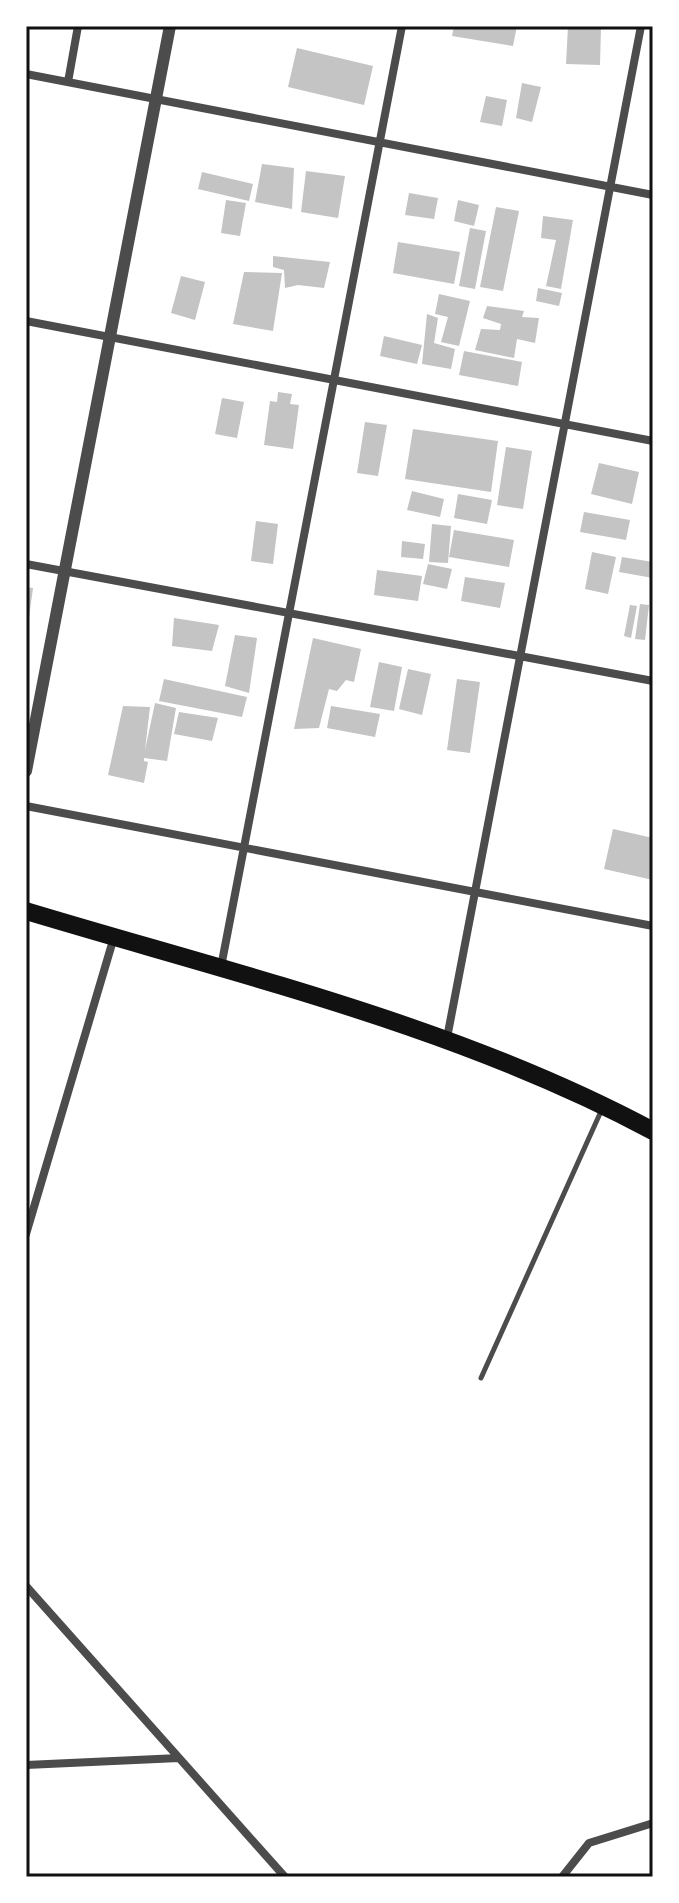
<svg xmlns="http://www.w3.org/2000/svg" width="679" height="1903" font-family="'Nunito Sans',sans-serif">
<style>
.building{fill:#c4c4c4}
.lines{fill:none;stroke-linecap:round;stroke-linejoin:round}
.service{stroke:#4c4c4c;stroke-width:5}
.minor{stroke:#4c4c4c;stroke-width:8}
.tertiary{stroke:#4c4c4c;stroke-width:12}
.trunk{stroke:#111;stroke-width:18}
.neatline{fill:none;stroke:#111;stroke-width:3}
</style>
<rect width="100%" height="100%" fill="#fff"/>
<path class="building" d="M 454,26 L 517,26 L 513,46 L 452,36 Z
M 568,26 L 601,27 L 600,65 L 566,64 Z
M 297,48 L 373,66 L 364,105 L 288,87 Z
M 522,83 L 541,87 L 532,122 L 516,118 Z
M 486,96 L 507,100 L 502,126 L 480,122 Z
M 262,164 L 294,168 L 292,209 L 255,202 Z
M 306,171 L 345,176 L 338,218 L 301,212 Z
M 202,172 L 253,184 L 249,201 L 198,189 Z
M 409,193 L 438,198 L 434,219 L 405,215 Z
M 226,200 L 246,203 L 240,236 L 221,233 Z
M 458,200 L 479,205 L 474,226 L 454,221 Z
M 496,207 L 519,211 L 503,291 L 480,287 Z
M 543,216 L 573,220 L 561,289 L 546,286 L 556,240 L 541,238 Z
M 470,228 L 486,231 L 475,289 L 459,286 Z
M 398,242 L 460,252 L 454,284 L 393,273 Z
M 273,256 L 330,262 L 324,288 L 298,285 L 285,288 L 284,270 L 273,267 Z
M 244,272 L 282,273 L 273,331 L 233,324 Z
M 181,276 L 205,282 L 195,320 L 171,313 Z
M 538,288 L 562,293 L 559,306 L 536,301 Z
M 439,294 L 470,301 L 459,346 L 441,342 L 448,317 L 435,314 Z
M 487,306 L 524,311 L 522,317 L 539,318 L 535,343 L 517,339 L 514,358 L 475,350 L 481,329 L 500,330 L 501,324 L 483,318 Z
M 427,314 L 438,318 L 434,343 L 455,349 L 451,369 L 422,364 Z
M 384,336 L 422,345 L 417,364 L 380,356 Z
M 464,351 L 522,362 L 518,386 L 459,375 Z
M 278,392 L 292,394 L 290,404 L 299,405 L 293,449 L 264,445 L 270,401 L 277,402 Z
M 222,398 L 244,402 L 237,438 L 215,434 Z
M 365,422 L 387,425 L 378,476 L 357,473 Z
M 413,429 L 498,441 L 491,492 L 405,479 Z
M 506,447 L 532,451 L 523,509 L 497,505 Z
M 599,463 L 639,472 L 632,504 L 591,494 Z
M 412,491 L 444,499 L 440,517 L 407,510 Z
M 458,494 L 492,500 L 487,524 L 454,518 Z
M 584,512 L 630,520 L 626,540 L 580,532 Z
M 256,521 L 278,524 L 273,564 L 251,561 Z
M 432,524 L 451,526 L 448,563 L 429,562 Z
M 454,530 L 514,540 L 509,567 L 449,557 Z
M 402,541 L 425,544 L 423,559 L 401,557 Z
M 592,552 L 616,557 L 608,594 L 585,589 Z
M 622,557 L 653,562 L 653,578 L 619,572 Z
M 428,564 L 452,569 L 447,589 L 423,584 Z
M 377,570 L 422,576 L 418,601 L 374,595 Z
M 465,577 L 505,583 L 500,608 L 461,601 Z
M 26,587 L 33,588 L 28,625 L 26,625 Z
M 640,604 L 649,605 L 645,640 L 635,639 Z
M 630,605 L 637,606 L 631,638 L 624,636 Z
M 174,618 L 219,625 L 212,651 L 172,646 Z
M 235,635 L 257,638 L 249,693 L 225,686 Z
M 313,638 L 361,649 L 354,682 L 346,680 L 337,691 L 329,689 L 319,728 L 294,729 Z
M 379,662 L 402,667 L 394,711 L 370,707 Z
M 408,669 L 431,674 L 422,715 L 399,709 Z
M 164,679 L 247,697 L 242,717 L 159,701 Z
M 457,679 L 480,682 L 470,753 L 447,750 Z
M 155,703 L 176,708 L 167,761 L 144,758 L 144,761 L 148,762 L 144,783 L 108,775 L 123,706 L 150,707 L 145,750 Z
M 331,706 L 380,714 L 375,737 L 327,728 Z
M 179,712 L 218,718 L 212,741 L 174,734 Z
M 613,829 L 653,838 L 653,880 L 604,869 Z"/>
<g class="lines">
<path class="service" d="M 481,1378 L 602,1109"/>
<path class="minor" d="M 26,74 L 653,195
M 68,82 L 78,26
M 26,321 L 653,441
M 26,564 L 653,681
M 26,806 L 653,926
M 221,967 L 402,26
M 447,1038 L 641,26
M 26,1234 L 114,937
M 26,1586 L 285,1877
M 26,1765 L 179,1758
M 562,1877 L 589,1843 L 650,1824 L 653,1824"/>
<path class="tertiary" d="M 26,771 L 170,26"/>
<path class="trunk" d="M 26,911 C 238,975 457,1026 653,1131"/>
</g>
<rect width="679" height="1903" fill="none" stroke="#ffffff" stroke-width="56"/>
<rect x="28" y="28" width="623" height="1847" class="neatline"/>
</svg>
